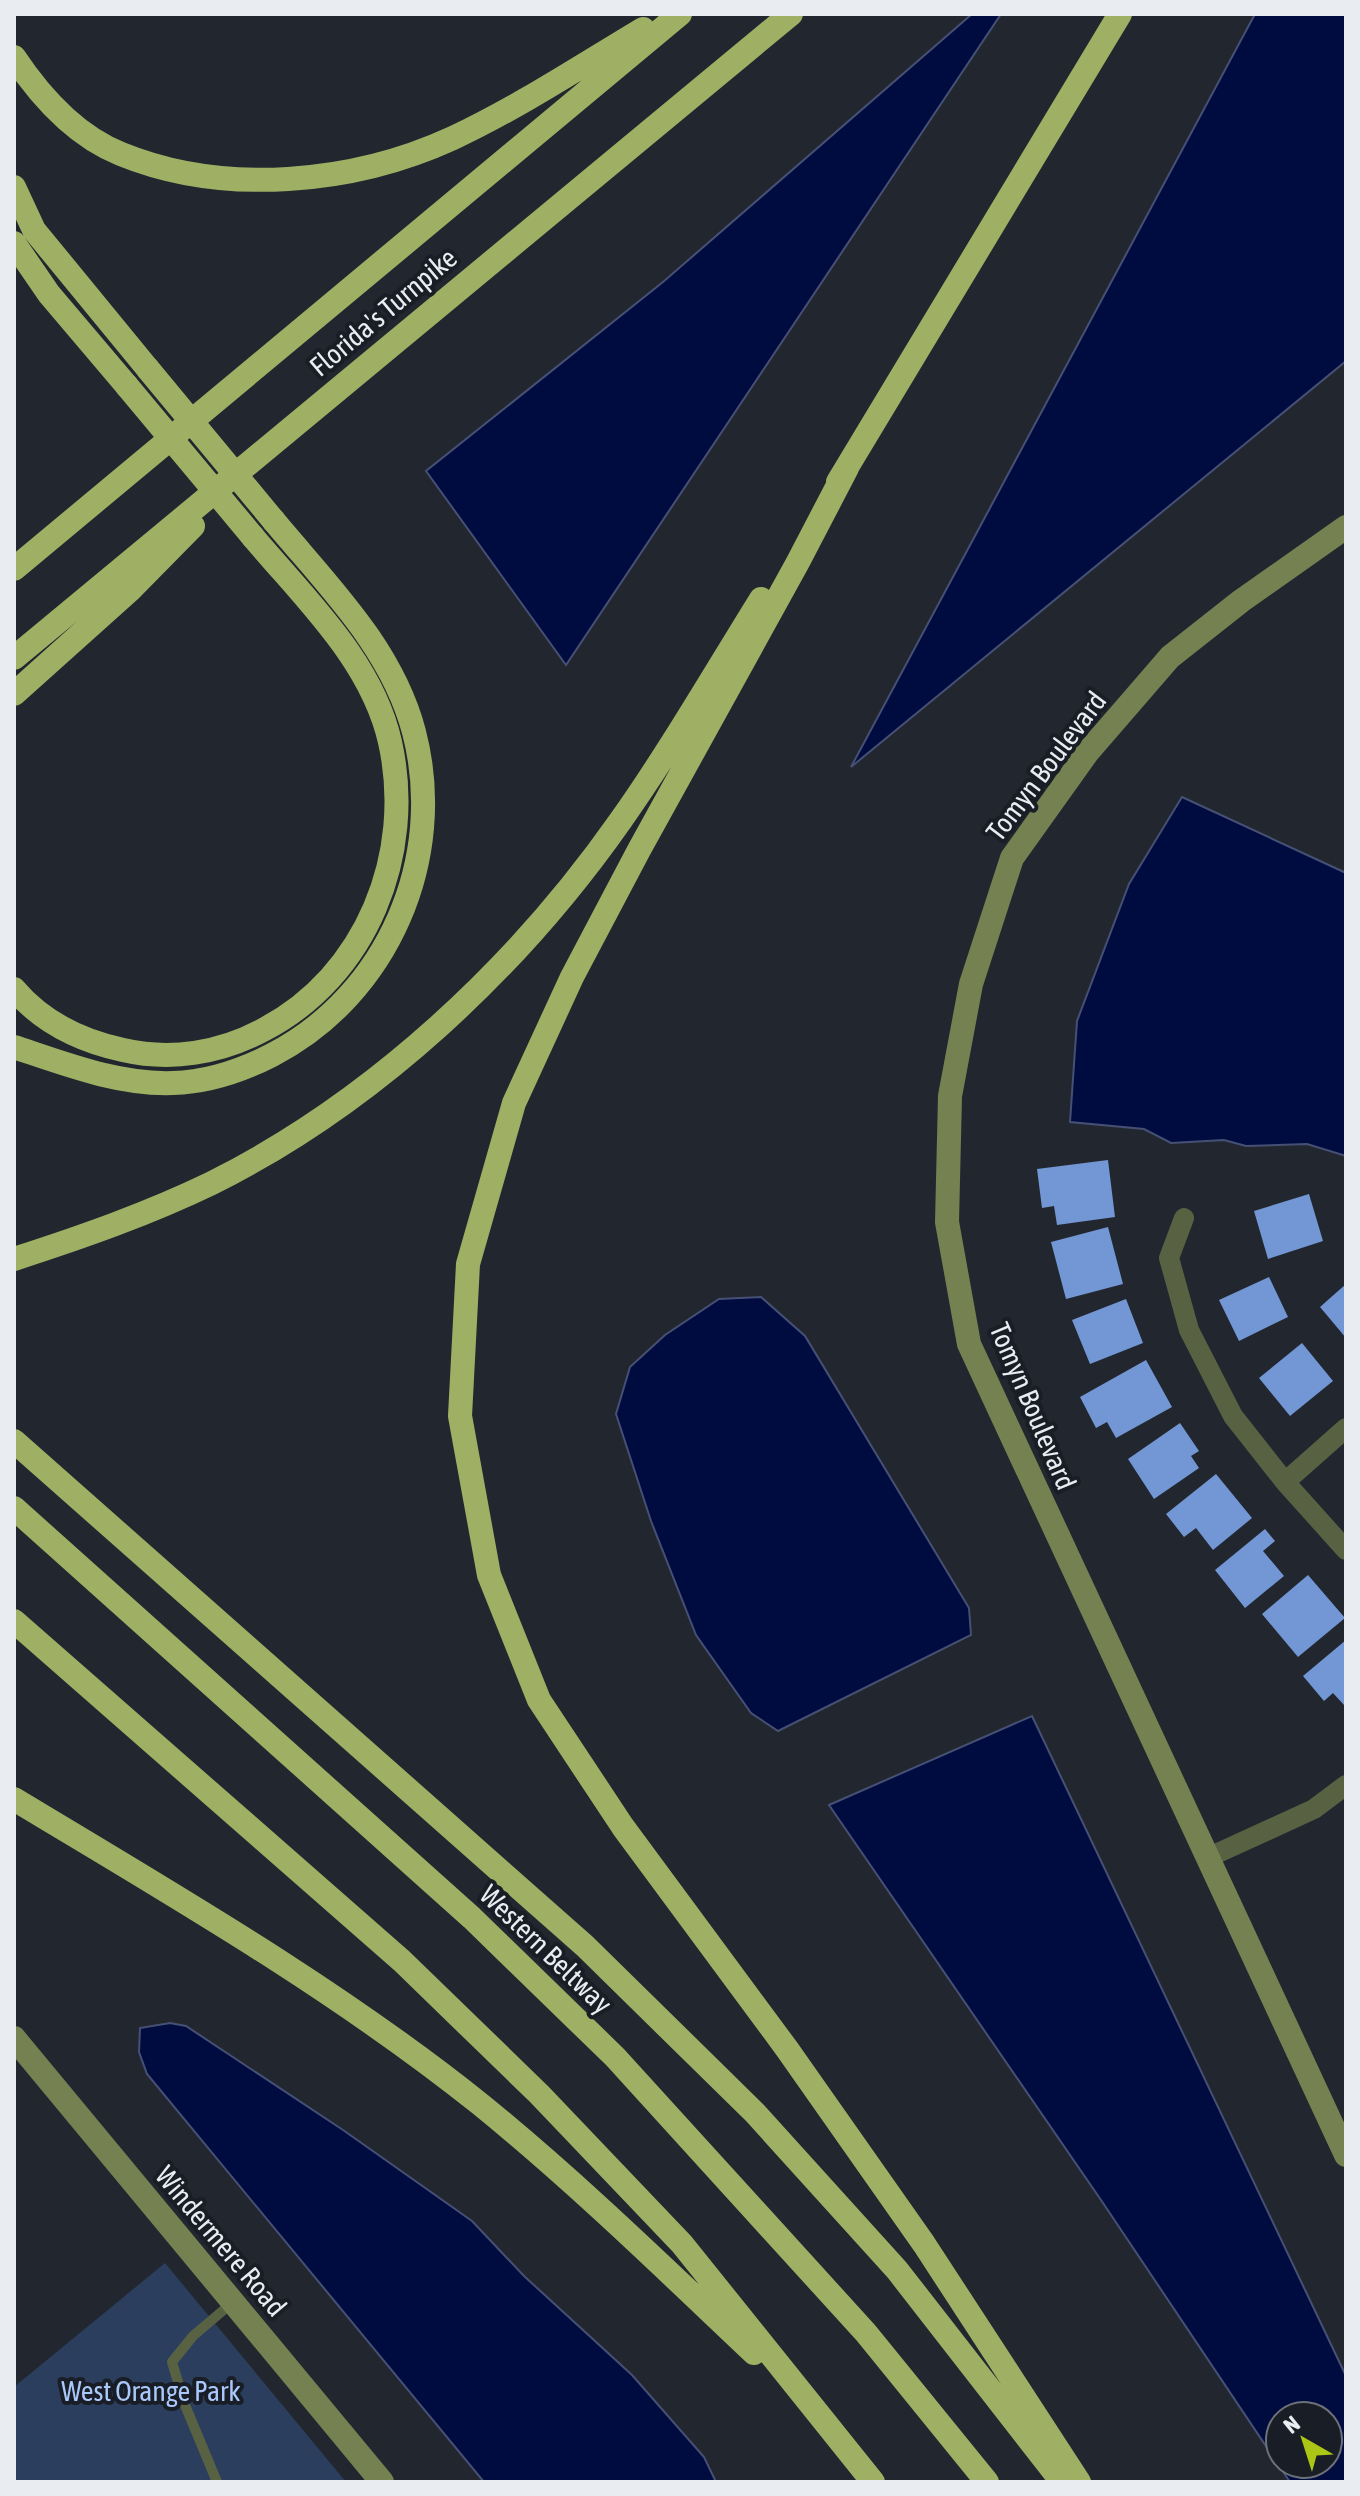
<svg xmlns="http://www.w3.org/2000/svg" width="1360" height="2496" font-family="'Asap Condensed',sans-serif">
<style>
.green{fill:#2b3e5e}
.water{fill:#000c3f;stroke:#465075;stroke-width:2;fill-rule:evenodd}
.building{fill:#7397d5}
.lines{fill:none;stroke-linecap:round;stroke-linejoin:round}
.lane{stroke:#596143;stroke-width:10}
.street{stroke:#596143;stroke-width:20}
.secondary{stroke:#768152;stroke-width:24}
.highway{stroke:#9fb065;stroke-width:24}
.highway-bridge{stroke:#9fb065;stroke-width:24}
.labels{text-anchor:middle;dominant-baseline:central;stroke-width:8;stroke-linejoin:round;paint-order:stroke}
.street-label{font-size:28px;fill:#e9edf2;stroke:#191e26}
.park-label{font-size:28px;fill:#aac8fb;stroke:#191e26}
</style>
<rect width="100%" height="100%" fill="#22272f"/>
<path class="green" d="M 165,2263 L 346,2482 L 14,2482 L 14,2387 Z"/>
<path class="water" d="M 972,14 L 1001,14 L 566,665 L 426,471 L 663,282 Z
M 1255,14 L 1346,14 L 1346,361 L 851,767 Z
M 1182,797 L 1346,873 L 1346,1156 L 1307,1144 L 1246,1146 L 1224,1140 L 1171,1143 L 1144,1129 L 1070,1122 L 1077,1021 L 1129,884 Z
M 761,1297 L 805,1336 L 969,1608 L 971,1635 L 778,1731 L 751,1713 L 696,1635 L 651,1521 L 616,1414 L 630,1367 L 665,1335 L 719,1299 Z
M 1032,1716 L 1346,2376 L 1346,2482 L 1290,2482 L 1101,2200 L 829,1805 ZM 1328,2416 L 1328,2464 L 1280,2464 L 1280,2416 Z
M 170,2023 L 186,2026 L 343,2130 L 472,2221 L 524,2276 L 632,2375 L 704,2457 L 716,2482 L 484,2482 L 147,2074 L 139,2052 L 140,2028 Z"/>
<path class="building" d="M 1108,1160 L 1115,1217 L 1057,1225 L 1054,1206 L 1042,1208 L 1037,1169 Z
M 1309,1194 L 1323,1241 L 1268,1259 L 1254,1211 Z
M 1108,1227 L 1123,1284 L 1066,1299 L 1051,1242 Z
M 1269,1277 L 1288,1317 L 1239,1341 L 1219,1300 Z
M 1346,1284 L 1346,1338 L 1320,1307 Z
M 1126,1299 L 1143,1343 L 1090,1364 L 1072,1320 Z
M 1302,1343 L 1333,1381 L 1290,1416 L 1259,1378 Z
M 1146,1360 L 1172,1407 L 1116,1438 L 1107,1422 L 1096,1428 L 1080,1397 Z
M 1180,1423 L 1199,1451 L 1191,1456 L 1199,1468 L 1154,1499 L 1128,1459 Z
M 1216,1474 L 1252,1518 L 1213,1550 L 1196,1528 L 1184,1537 L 1166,1514 Z
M 1265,1529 L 1275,1541 L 1263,1551 L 1284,1576 L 1245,1608 L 1215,1570 Z
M 1308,1575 L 1345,1618 L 1298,1657 L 1262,1614 Z
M 1346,1640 L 1346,1703 L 1344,1705 L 1333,1693 L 1324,1701 L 1303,1676 Z"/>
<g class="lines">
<path class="lane" d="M 217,2482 L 185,2405 L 172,2362 L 193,2336 L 233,2302"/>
<path class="street" d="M 1184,1218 L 1169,1258 L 1189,1330 L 1233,1416 L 1285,1482 L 1346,1550
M 1285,1482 L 1346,1428
M 1207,1858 L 1314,1809 L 1346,1785"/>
<path class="secondary" d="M 1346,527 L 1241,601 L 1170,657 L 1087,753 L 1012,858 L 971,984 L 950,1096 L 947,1222 L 969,1344 L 1346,2155
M 14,2038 L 382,2482"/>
<path class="highway" d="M 14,57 C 40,96 76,136 121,154 C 224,196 353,184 453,138 C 519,107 581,66 643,29
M 14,187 L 34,230 L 148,369
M 14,243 L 49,294 L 127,386
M 847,468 L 798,562 L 639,850 L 572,977 L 514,1103 L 468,1264 L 460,1416 L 489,1575 L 539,1700 L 623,1827 L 787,2049 L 924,2244 L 1079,2482
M 838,482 L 1120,14
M 14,569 L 680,14
M 14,658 L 791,14
M 14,694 L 130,590 L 193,526
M 14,989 C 42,1022 81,1041 123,1050 C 171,1061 220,1053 263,1030 C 367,976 415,854 390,742 C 372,661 305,599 253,537
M 14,1047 C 65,1064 119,1085 173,1083 C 208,1082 241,1071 272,1055 C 388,995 447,858 414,732 C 392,648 328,586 274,521
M 14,1259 C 82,1237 148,1214 212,1183 C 374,1102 518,967 621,820 C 671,749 715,673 761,599
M 14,1441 L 585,1946 L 755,2113 L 897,2270 L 1062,2482
M 14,1508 L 472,1918 L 615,2057 L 866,2333 L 987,2482
M 14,1621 L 402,1961 L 539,2094 L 682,2244 L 873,2482
M 14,1799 C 173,1895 335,1988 480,2104 C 576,2182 664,2268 754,2353"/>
<path class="highway-bridge" d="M 148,369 L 274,521
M 127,386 L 253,537"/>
</g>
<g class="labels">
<g class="street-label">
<text transform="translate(383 312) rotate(-40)">Florida's Turnpike</text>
<text transform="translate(1046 766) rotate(-53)">Tomyn Boulevard</text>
<text transform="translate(1033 1406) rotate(67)">Tomyn Boulevard</text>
<text transform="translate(546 1949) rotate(44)">Western Beltway</text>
<text transform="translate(221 2241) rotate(50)">Windermere Road</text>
</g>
<g class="park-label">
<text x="151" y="2391">West Orange Park</text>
</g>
</g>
<rect width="1360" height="2496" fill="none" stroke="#e9edf2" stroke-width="32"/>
<g transform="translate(1304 2440) rotate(321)"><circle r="38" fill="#191e26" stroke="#6c7178" stroke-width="2"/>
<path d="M0-6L14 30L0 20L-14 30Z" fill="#abc615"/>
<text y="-12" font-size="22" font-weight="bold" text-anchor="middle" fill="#e9edf2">N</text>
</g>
</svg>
